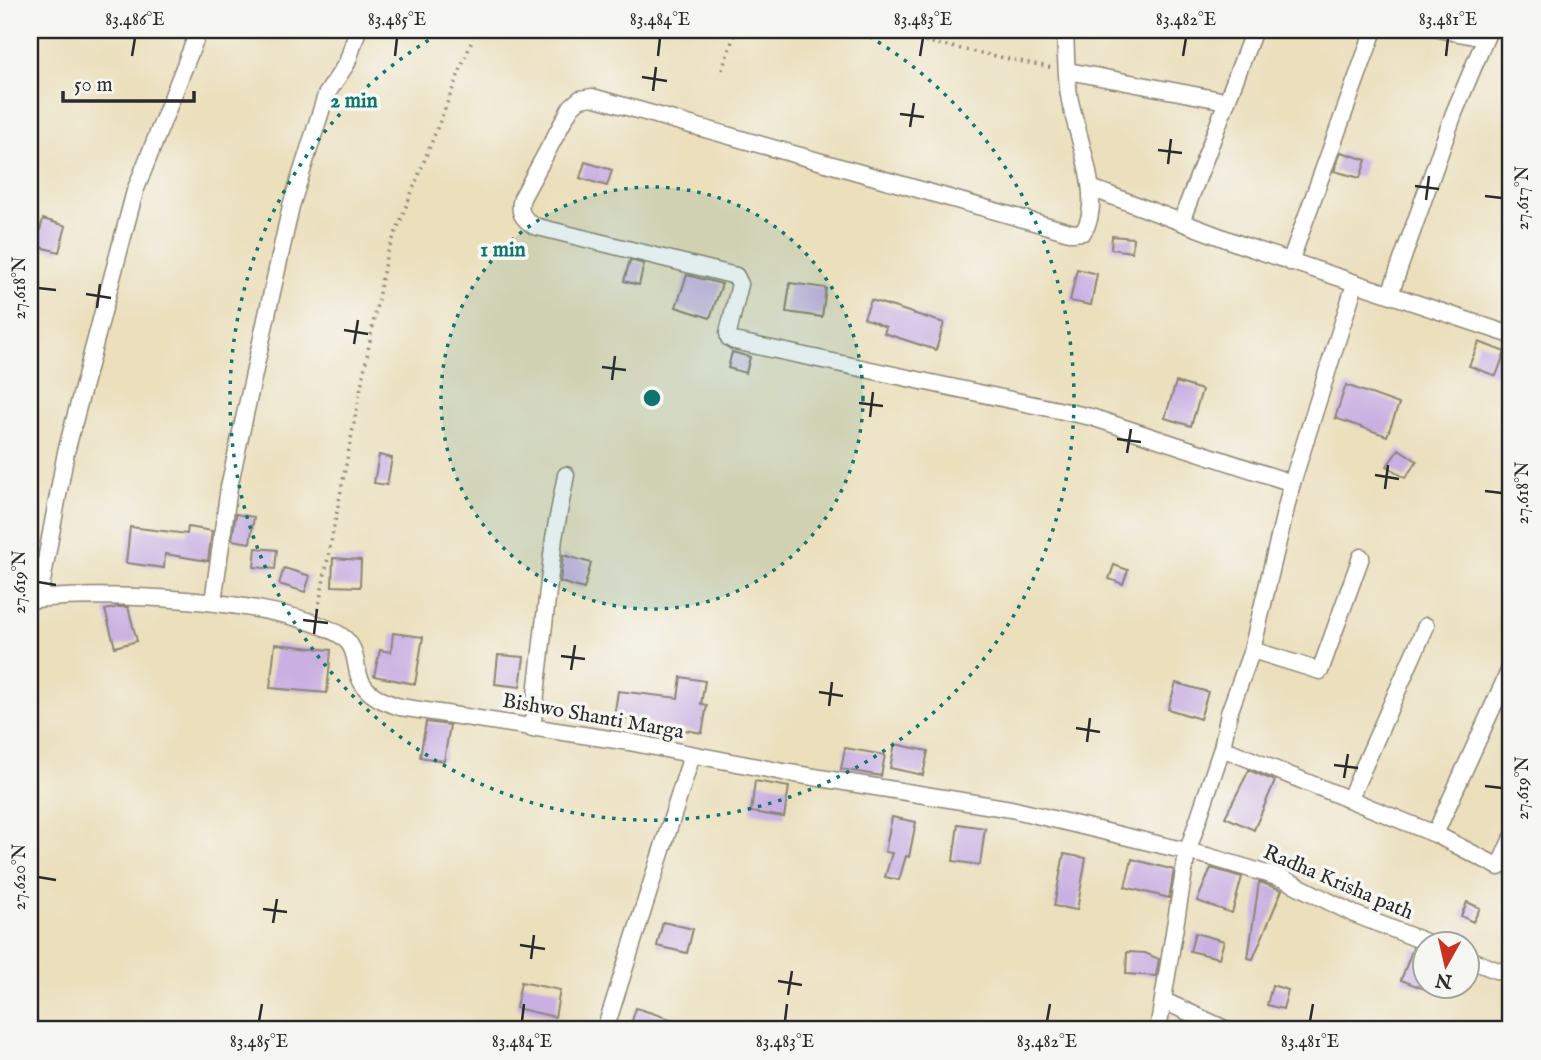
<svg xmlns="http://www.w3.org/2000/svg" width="1541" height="1060" font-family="'IM FELL English',serif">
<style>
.building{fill:#c9afe2}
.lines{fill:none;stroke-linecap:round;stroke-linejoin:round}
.minor-casing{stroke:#8b8574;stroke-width:19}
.path{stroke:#8b8574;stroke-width:3.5;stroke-dasharray:2 5;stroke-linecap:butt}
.minor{stroke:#fff;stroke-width:16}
.ticks{fill:none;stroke:#2b2b2b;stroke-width:2.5}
.ring{fill:none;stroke:#0f766e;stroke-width:3.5;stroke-dasharray:3.5 7}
.labels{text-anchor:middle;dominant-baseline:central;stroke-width:7;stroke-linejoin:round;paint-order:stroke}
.street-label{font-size:21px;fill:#2b2b2b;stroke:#f6f6f2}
.centre{fill:#0f766e;stroke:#f6f6f2;stroke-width:3.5}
.ring-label{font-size:21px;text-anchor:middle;font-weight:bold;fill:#0f766e;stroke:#f6f6f2;stroke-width:7;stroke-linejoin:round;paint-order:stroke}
.neatline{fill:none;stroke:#2b2b2b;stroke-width:2.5}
.ticks-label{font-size:18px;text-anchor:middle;fill:#2b2b2b}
</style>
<rect width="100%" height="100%" fill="#f6f6f2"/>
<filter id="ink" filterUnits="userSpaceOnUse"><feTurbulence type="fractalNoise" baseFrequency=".0143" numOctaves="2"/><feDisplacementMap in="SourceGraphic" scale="14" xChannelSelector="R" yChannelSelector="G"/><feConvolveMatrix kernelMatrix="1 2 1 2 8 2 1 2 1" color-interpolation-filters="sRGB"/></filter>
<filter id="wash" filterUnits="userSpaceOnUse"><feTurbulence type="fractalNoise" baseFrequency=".00686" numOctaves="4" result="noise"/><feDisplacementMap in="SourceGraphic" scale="28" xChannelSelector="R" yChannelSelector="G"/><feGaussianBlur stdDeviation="1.57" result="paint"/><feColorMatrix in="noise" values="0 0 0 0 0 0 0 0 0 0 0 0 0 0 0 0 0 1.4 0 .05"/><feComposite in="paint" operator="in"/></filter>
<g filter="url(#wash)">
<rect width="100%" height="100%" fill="#ebdfbc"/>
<g id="blocks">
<path class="building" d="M 1341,152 L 1366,160 L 1360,178 L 1334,171 Z
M 585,162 L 612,170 L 607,186 L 580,178 Z
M 43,219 L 66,226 L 59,252 L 36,246 Z
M 1112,236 L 1133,238 L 1132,252 L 1111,249 Z
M 630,260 L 644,264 L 639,285 L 624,281 Z
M 1077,269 L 1097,274 L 1091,305 L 1070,301 Z
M 687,275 L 722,284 L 710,318 L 676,307 Z
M 790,283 L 826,288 L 822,317 L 786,312 Z
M 871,300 L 944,323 L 936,350 L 884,333 L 886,327 L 864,318 Z
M 1479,342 L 1505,352 L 1496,376 L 1469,366 Z
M 732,352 L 750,357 L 746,373 L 728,368 Z
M 1176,382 L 1202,390 L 1191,426 L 1165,418 Z
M 1346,385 L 1399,404 L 1387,436 L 1335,418 Z
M 1399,449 L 1417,461 L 1405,478 L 1387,466 Z
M 379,455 L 392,458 L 387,485 L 374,483 Z
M 236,514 L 254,517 L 250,543 L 232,540 Z
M 130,527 L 187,534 L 188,527 L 212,531 L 208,561 L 165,554 L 164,568 L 126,563 Z
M 256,548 L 277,550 L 275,569 L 254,567 Z
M 563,555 L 591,563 L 584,589 L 560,582 Z
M 333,558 L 361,560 L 360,587 L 332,586 Z
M 1114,565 L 1128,570 L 1123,584 L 1109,579 Z
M 284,568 L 310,576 L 305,592 L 279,584 Z
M 118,607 L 128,607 L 137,641 L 115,647 L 105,610 Z
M 393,633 L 423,637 L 415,684 L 374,676 L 380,650 L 391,652 Z
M 275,644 L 331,650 L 327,693 L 270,688 Z
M 498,655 L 524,657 L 520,687 L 495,684 Z
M 681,677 L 705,681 L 701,704 L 707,705 L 702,733 L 614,717 L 618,691 L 678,698 Z
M 1176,683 L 1208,692 L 1200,719 L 1168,709 Z
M 426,722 L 450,725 L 444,761 L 420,757 Z
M 895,744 L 928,751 L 923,775 L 890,768 Z
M 845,748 L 885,755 L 881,776 L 841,769 Z
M 1249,770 L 1275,781 L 1254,830 L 1225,817 Z
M 755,781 L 789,787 L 784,817 L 751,812 Z
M 892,817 L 916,822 L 909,857 L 906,856 L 899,880 L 885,877 L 892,853 L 885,852 Z
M 958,824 L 985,828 L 980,865 L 953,861 Z
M 1064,854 L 1086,858 L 1077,910 L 1054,906 Z
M 1132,859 L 1174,870 L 1169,898 L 1125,887 Z
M 1211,868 L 1242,877 L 1232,913 L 1197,901 Z
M 1259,882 L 1282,890 L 1253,959 L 1248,958 Z
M 1467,902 L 1480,908 L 1473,922 L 1461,916 Z
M 663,922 L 693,929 L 687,953 L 657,946 Z
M 1195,933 L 1224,941 L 1219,958 L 1190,951 Z
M 1413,948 L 1425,953 L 1425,989 L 1401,980 Z
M 1127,952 L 1145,953 L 1159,959 L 1156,976 L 1126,974 Z
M 521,982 L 560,990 L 555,1017 L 516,1008 Z
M 1272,985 L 1288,990 L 1283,1009 L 1267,1005 Z
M 636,1008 L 696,1027 L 696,1030 L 629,1030 Z"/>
</g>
</g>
<g filter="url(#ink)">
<use href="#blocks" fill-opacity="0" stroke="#8b8574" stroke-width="2"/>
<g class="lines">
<g class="minor-casing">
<path id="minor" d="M 1065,30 C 1066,51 1066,74 1069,95 C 1074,130 1106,200 1083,232 L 1073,233 L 592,97 L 580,99 L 571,107 L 522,198 C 518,212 522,218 534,226 L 736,276 L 740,284 L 728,333 L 729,338 L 734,341 L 1091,417 L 1292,483
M 1442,30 L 1485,38
M 1068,71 L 1226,101
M 1091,188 L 1242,245 L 1511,335
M 1181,222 L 1254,30
M 1290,262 L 1374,30
M 1390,294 L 1454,113 L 1489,30
M 39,598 L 66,452 L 135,191 L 199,30
M 30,600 C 99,590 282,599 340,635 C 371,655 336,688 400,707 L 629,742 L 783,772 L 1011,809 L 1207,856 L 1284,879 L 1354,914 L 1431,944
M 213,602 L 229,487 L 291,206 L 326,95 L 347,63 L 358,30
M 1252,650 L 1320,671 L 1361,557
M 532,729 L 554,538 L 566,475
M 1222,748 L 1435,834 L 1499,867 L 1511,840
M 1350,798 L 1426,626
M 1435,834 L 1510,669
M 1468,959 L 1511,976
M 1164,1001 L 1227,1030
M 605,1030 L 692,755
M 1158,1030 L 1187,853 L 1222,748 L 1229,713 L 1252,650 L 1292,483 L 1355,284"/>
</g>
<path class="path" d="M 870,30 L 1053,68
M 722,70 L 736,30
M 318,610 L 386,257 L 473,38"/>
<use href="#minor" class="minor"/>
</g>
</g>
<path class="ticks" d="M 132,56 L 135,38M 395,56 L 397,38M 658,56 L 660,38M 920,56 L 923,38M 1183,56 L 1186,38M 1446,56 L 1448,38M 642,77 L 667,81M 653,91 L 656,67M 900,114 L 924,117M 910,127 L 914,103M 1158,150 L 1182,153M 1168,164 L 1171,139M 1415,186 L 1439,189M 1485,196 L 1502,198M 1426,200 L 1429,176M 38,288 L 56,290M 86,294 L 111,298M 97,308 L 100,284M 344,330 L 368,334M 354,344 L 358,320M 602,367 L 626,370M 612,380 L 615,356M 859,403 L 883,406M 870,417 L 873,392M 1117,439 L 1141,442M 1127,453 L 1131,429M 1375,475 L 1399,479M 1385,489 L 1388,465M 1485,491 L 1502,493M 38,582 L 56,585M 303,620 L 328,623M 314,634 L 317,609M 561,656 L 585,659M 571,670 L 575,645M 819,692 L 843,696M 829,706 L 832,682M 1076,728 L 1100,732M 1087,742 L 1090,718M 1334,765 L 1358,768M 1344,778 L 1348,754M 1485,786 L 1502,788M 38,877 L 56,880M 263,909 L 287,912M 273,923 L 277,899M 520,945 L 545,949M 531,959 L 534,935M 778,981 L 802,985M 788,995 L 792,971M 259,1021 L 262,1004M 522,1021 L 524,1004M 785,1021 L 787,1004M 1047,1021 L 1050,1004M 1310,1021 L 1313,1004"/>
<circle cx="652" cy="398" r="211" fill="#0f766e" fill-opacity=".12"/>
<g class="ring">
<circle cx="652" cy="398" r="211"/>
<path d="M860 31A422 422 0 1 1 444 31"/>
</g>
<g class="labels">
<g class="street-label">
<text transform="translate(593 717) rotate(10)">Bishwo Shanti Marga</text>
<text transform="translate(1338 883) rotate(23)">Radha Krisha path</text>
</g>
</g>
<circle cx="652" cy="398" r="10" class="centre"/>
<g class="ring-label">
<text x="354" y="107">2 min</text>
<text x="503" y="256">1 min</text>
</g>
<rect width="1541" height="1060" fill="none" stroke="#f6f6f2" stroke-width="77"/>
<g transform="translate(1446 965) rotate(188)"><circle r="33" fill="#f6f6f2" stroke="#a5a5a2" stroke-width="2"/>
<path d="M0-5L12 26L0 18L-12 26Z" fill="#c8321e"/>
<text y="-10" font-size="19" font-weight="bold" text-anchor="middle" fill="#2b2b2b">N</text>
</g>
<path d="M63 91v10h131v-10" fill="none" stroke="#2b2b2b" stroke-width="3.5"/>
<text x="74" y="91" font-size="21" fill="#2b2b2b" stroke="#f6f6f2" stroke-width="5" paint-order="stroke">50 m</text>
<rect x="38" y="38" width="1464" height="983" class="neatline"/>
<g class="ticks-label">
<text x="135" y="25">83.486°E</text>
<text x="397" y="25">83.485°E</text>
<text x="660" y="25">83.484°E</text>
<text x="923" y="25">83.483°E</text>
<text x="1186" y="25">83.482°E</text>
<text x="1448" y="25">83.481°E</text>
<text transform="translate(1522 198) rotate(-90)" y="6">27.617°N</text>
<text transform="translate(19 288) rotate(-90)" y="6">27.618°N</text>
<text transform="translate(1522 493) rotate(-90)" y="6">27.618°N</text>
<text transform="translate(19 582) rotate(-90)" y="6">27.619°N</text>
<text transform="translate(1522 788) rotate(-90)" y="6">27.619°N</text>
<text transform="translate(19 877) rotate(-90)" y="6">27.620°N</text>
<text x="259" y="1047">83.485°E</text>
<text x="522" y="1047">83.484°E</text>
<text x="785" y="1047">83.483°E</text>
<text x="1047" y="1047">83.482°E</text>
<text x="1310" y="1047">83.481°E</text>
</g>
</svg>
